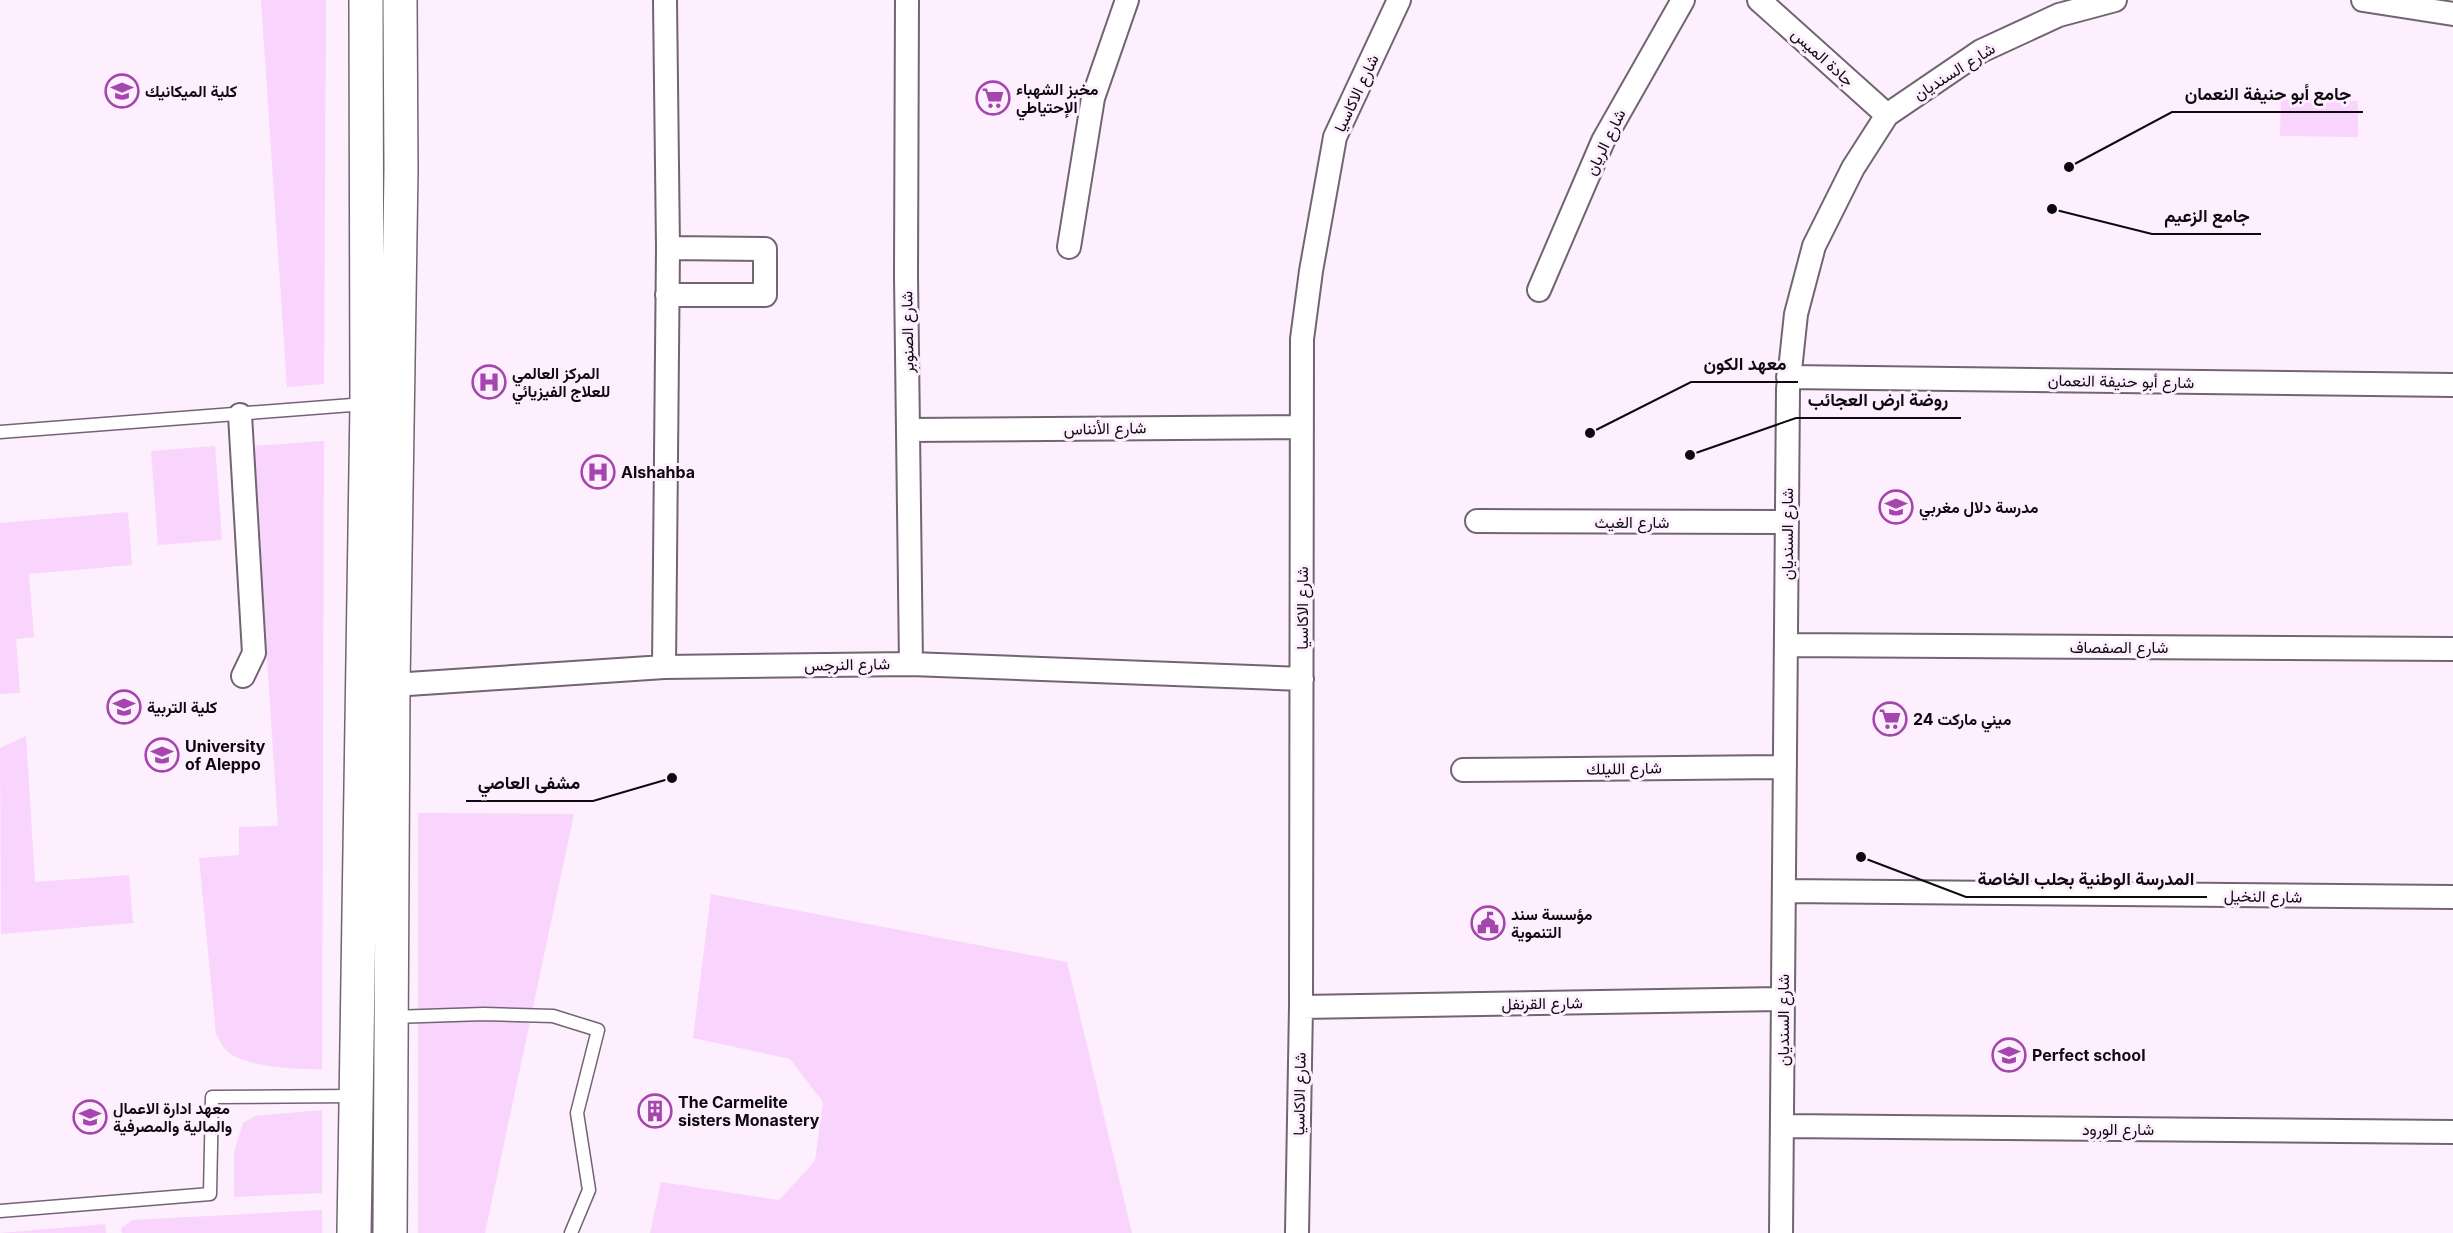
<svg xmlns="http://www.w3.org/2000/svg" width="2453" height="1233" font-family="Inter,Vazirmatn,sans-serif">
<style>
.green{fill:#f9d4fc}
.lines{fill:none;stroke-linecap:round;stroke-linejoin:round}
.lane-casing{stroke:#726473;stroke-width:15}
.street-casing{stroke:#726473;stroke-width:26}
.primary-casing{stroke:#726473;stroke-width:36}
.lane{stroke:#fff;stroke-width:12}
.street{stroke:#fff;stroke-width:22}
.primary{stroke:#fff;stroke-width:33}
.labels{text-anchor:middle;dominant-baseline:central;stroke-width:6;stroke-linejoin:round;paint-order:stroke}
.street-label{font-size:16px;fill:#0e090f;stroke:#fdeffd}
.poi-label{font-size:16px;font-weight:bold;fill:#0e090f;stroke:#fdeffd;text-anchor:start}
.leader{fill:none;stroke:#0e090f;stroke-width:2}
.callout-dot{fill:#0e090f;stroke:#fdeffd;stroke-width:2}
.callout-label{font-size:18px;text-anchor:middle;font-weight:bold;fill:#0e090f;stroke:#fdeffd;stroke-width:6;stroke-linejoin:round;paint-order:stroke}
</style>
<rect width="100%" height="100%" fill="#fdeffd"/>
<path class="green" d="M 261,0 L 326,0 L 324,384 L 287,387 Z
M 2281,99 L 2358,101 L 2358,137 L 2280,136 Z
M 324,441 L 322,1069 C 300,1070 241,1067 226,1050 C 222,1046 219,1039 216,1034 L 199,858 L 239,855 L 239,827 L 278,826 L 253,446 Z
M 215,446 L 222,540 L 158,545 L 151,451 Z
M 128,512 L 132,565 L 29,574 L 34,637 L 16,639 L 20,693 L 0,694 L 0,523 Z
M 26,736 L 35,882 L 129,875 L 133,923 L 1,934 L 0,748 Z
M 418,813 L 574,814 L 485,1233 L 418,1233 Z
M 711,894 L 1067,962 L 1132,1233 L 650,1233 L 661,1182 L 779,1200 L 815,1161 L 823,1102 L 790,1059 L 693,1038 Z
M 322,1110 L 322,1193 L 234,1197 L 234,1152 L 243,1123 L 255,1116 Z
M 322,1210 L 322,1233 L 122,1233 L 121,1228 L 133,1220 Z
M 105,1224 L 106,1233 L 0,1233 Z"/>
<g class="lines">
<g class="lane-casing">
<path id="lane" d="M 0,432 L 365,404
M 392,1017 L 484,1014 L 553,1016 L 598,1030 L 577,1113 L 589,1190 L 571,1233
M 0,1211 L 210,1194 L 212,1097 L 354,1096"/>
</g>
<g class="street-casing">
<path id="street" d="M 907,0 L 906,276 L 911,664
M 1759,0 L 1887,115
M 2363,0 L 2453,14
M 1069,247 L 1093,98 L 1127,0
M 1539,290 L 1603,141 L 1683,0
M 667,295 L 765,295 L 765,249 L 668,248
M 1788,377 L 2453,385
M 240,415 L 254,653 L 243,676
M 909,430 L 1302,427
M 1477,521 L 1787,522
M 1786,645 L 2453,649
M 664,667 L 668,248 L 665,0
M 393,685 L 664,667 L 911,664 L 1302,679
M 1463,770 L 1785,767
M 1784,891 L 2453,897
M 1301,1007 L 1783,999
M 1782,1126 L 2453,1132
M 1297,1233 L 1301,1007 L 1302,339 L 1311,271 L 1335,137 L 1399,0
M 1781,1233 L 1788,389 L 1796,314 L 1814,246 L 1853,168 L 1887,115 L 1981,51 L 2059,15 L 2115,0"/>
</g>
<g class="primary-casing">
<path id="primary" d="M 354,1233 L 367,404 L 366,0
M 390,1233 L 393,685 L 401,169 L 400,0"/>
</g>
<use href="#lane" class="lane"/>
<use href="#street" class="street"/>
<use href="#primary" class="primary"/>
</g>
<defs>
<g id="university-ring" transform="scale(1.725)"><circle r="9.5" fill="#fdeffd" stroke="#a546ae" stroke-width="1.5"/><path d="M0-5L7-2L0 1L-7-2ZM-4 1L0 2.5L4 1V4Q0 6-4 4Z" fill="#a546ae"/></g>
<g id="supermarket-ring" transform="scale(1.725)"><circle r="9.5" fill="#fdeffd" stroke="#a546ae" stroke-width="1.5"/><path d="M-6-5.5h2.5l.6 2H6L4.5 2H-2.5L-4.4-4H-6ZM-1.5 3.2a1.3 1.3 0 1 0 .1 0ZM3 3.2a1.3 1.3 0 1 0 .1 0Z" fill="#a546ae"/></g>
<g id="hospital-ring" transform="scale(1.725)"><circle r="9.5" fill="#fdeffd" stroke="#a546ae" stroke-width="1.5"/><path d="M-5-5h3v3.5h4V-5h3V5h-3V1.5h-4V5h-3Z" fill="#a546ae"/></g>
<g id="school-ring" transform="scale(1.725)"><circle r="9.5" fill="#fdeffd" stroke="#a546ae" stroke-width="1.5"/><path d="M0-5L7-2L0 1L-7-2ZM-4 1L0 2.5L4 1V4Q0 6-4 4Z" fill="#a546ae"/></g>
<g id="civic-ring" transform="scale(1.725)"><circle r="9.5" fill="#fdeffd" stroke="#a546ae" stroke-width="1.5"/><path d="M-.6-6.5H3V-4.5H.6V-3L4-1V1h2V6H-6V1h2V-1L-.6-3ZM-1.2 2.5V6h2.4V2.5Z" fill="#a546ae"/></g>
<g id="building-ring" transform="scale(1.725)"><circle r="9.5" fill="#fdeffd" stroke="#a546ae" stroke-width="1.5"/><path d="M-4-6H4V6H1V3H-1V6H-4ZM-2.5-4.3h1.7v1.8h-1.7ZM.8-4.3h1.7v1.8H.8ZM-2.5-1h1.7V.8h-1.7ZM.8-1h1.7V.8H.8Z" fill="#a546ae"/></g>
</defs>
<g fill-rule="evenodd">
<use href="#university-ring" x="122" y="91"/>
<use href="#supermarket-ring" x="993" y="98"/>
<use href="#hospital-ring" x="489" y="382"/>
<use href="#hospital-ring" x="598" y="472"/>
<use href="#school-ring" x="1896" y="507"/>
<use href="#university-ring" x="124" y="707"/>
<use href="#supermarket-ring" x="1890" y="719"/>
<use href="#university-ring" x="162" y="755"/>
<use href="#civic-ring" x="1488" y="923"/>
<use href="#school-ring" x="2009" y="1055"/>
<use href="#building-ring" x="655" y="1111"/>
<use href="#university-ring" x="90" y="1117"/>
</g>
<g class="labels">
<g class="street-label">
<text transform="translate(1823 57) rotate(42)">جادة الميس</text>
<text transform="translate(1954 71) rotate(-32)">شارع السنديان</text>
<text transform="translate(1356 93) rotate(-65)">شارع الاكاسيا</text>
<text transform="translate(1605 142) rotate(-64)">شارع الريان</text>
<text transform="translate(907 332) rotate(-91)">شارع الصنوبر</text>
<text transform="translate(2121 381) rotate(1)">شارع أبو حنيفة النعمان</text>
<text transform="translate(1105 428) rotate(-1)">شارع الأنناس</text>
<text x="1632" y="522">شارع الغيث</text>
<text transform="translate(1787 534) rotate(-90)">شارع السنديان</text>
<text transform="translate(1302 608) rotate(-90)">شارع الاكاسيا</text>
<text x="2119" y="647">شارع الصفصاف</text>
<text transform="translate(847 664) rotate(-1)">شارع النرجس</text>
<text transform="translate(1624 768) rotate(-1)">شارع الليلك</text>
<text transform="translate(2263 896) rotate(1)">شارع النخيل</text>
<text transform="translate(1542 1003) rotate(-1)">شارع القرنفل</text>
<text transform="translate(1783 1020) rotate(-90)">شارع السنديان</text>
<text transform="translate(1299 1094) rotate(-89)">شارع الاكاسيا</text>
<text x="2118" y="1129">شارع الورود</text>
</g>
<g class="poi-label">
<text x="1016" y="89">مخبز الشهباء<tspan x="1016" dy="18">الإحتياطي</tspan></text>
<text x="145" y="91">كلية الميكانيك</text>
<text x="512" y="373">المركز العالمي<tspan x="512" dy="18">للعلاج الفيزيائي</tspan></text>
<text x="621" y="472">Alshahba</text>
<text x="1919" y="507">مدرسة دلال مغربي</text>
<text x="147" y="707">كلية التربية</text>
<text x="1913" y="719">ميني ماركت 24</text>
<text x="185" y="746">University<tspan x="185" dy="18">of Aleppo</tspan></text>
<text x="1511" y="914">مؤسسة سند<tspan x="1511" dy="18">التنموية</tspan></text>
<text x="2032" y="1055">Perfect school</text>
<text x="678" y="1102">The Carmelite<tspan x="678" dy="18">sisters Monastery</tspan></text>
<text x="113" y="1108">معهد ادارة الاعمال<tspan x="113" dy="18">والمالية والمصرفية</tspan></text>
</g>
</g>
<path class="leader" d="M2069 167L2172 112H2363M2052 209L2152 234H2261M1590 433L1691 382H1798M1690 455L1796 418H1961M672 778L593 801H466M1861 857L1966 897H2207"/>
<g class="callout-dot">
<circle cx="2069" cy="167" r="6"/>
<circle cx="2052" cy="209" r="6"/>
<circle cx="1590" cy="433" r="6"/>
<circle cx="1690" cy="455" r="6"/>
<circle cx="672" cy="778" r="6"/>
<circle cx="1861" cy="857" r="6"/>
</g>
<g class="callout-label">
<text x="2268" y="100">جامع أبو حنيفة النعمان</text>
<text x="2207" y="222">جامع الزعيم</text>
<text x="1745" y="370">معهد الكون</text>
<text x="1878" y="406">روضة ارض العجائب</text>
<text x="529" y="789">مشفى العاصي</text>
<text x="2086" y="885">المدرسة الوطنية بحلب الخاصة</text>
</g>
</svg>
